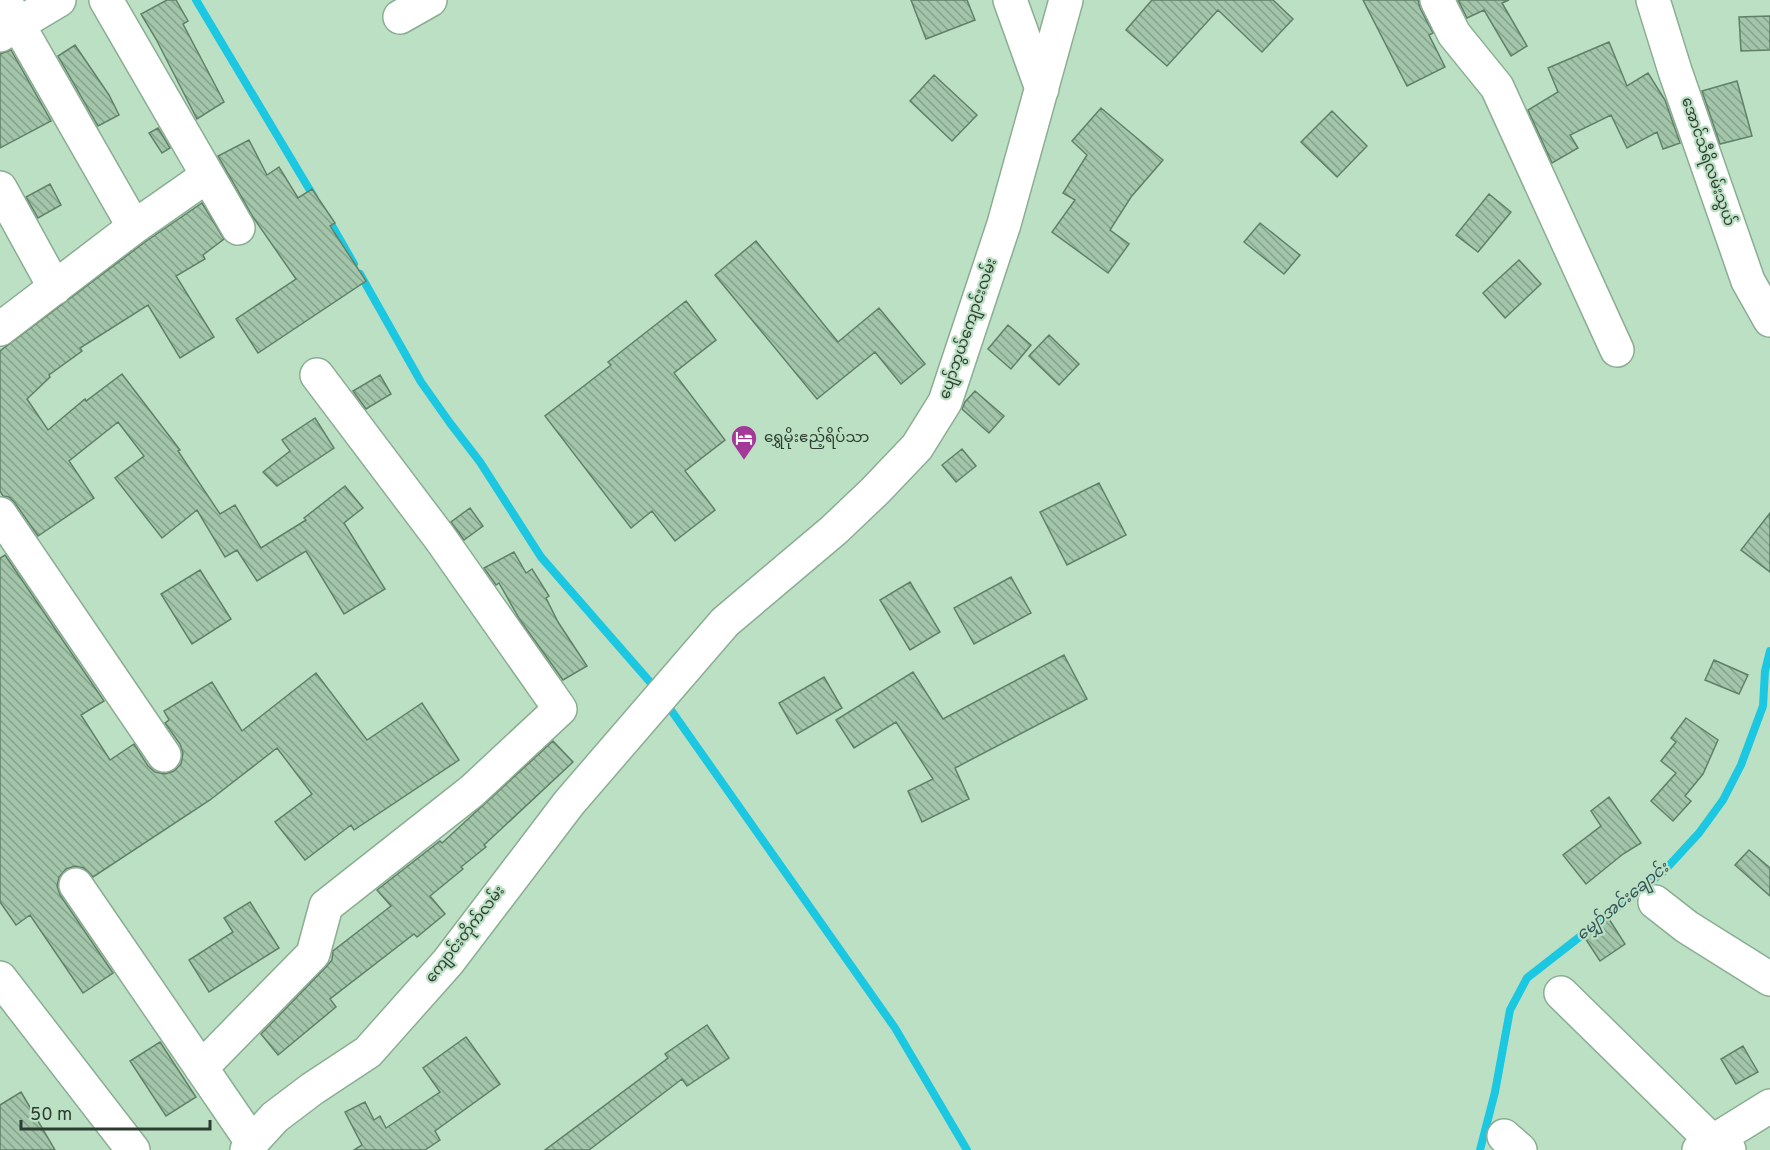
<svg xmlns="http://www.w3.org/2000/svg" width="1770" height="1150" font-family="Overpass,'Noto Sans Myanmar',sans-serif">
<style>
.lines{fill:none;stroke-linecap:round;stroke-linejoin:round}
.stream{stroke:#1bc7e1;stroke-width:8}
.building{fill:url(#building-back-hatch);stroke:#608167;stroke-width:1.5}
.minor-casing{stroke:#8bad92;stroke-width:36}
.minor{stroke:#fff;stroke-width:33}
.labels{text-anchor:middle;dominant-baseline:central;stroke-width:4.5;stroke-linejoin:round;paint-order:stroke}
.street-label{font-size:15px;fill:#2d3c30;stroke:#bbe0c3}
.poi-label{font-size:15px;fill:#2d3c30;stroke:#bbe0c3;text-anchor:start}
.water-label{font-size:16px;font-style:italic;fill:#325258;stroke:#bbe0c3}
</style>
<defs>
<pattern id="building-back-hatch" width="6" height="6" patternUnits="userSpaceOnUse" patternTransform="scale(1.5)"><rect width="6" height="6" fill="#a3c6ab"/><path d="M-1 5l2 2M0 0l6 6M5-1l2 2" fill="none" stroke="#85a28c"/></pattern>
</defs>
<rect width="100%" height="100%" fill="#bbe0c3"/>
<g class="lines">
<path class="stream" d="M 196,0 L 314,197
M 327,217 L 354,264
M 360,274 L 421,382 L 450,423 L 480,462 L 541,557 L 657,690
M 666,703 L 895,1028 L 967,1150
M 1480,1150 L 1495,1092 L 1510,1010 L 1527,978 L 1664,871 L 1699,833 L 1723,800 L 1741,765 L 1763,706 L 1765,671 L 1770,651"/>
</g>
<path class="building" d="M 167,0 L 176,0 L 188,21 L 183,24 L 224,102 L 197,119 L 156,39 L 141,14 Z
M 911,0 L 967,0 L 975,20 L 926,39 Z
M 1152,0 L 1273,0 L 1293,19 L 1262,52 L 1218,10 L 1167,66 L 1126,30 Z
M 1363,0 L 1418,0 L 1420,8 L 1433,33 L 1429,35 L 1445,67 L 1407,86 Z
M 1458,0 L 1509,0 L 1502,3 L 1527,46 L 1511,56 L 1484,10 L 1467,18 Z
M 1770,16 L 1770,50 L 1741,51 L 1739,17 Z
M 1609,42 L 1627,86 L 1648,73 L 1665,100 L 1680,143 L 1663,149 L 1657,132 L 1627,148 L 1611,115 L 1570,135 L 1578,148 L 1552,163 L 1528,110 L 1558,92 L 1548,68 Z
M 75,45 L 109,95 L 119,115 L 98,126 L 58,56 Z
M 11,50 L 51,121 L 0,148 L 0,54 Z
M 934,75 L 977,115 L 952,141 L 910,101 Z
M 1737,81 L 1752,136 L 1720,144 L 1702,91 Z
M 1101,108 L 1163,160 L 1131,197 L 1110,230 L 1129,244 L 1108,273 L 1052,232 L 1075,200 L 1063,193 L 1087,155 L 1072,141 Z
M 1332,111 L 1367,146 L 1337,177 L 1301,142 Z
M 158,128 L 170,148 L 162,153 L 149,133 Z
M 249,140 L 267,175 L 279,167 L 298,198 L 312,189 L 335,223 L 330,226 L 366,281 L 258,353 L 236,319 L 296,279 L 253,217 L 218,156 Z
M 50,184 L 61,205 L 38,218 L 26,197 Z
M 1489,194 L 1511,212 L 1478,252 L 1456,235 Z
M 202,203 L 224,239 L 203,255 L 205,259 L 176,276 L 214,337 L 180,358 L 148,305 L 80,348 L 82,351 L 49,375 L 50,377 L 27,399 L 48,430 L 85,399 L 86,401 L 122,374 L 180,450 L 178,451 L 220,514 L 235,505 L 261,548 L 306,520 L 304,518 L 345,486 L 363,508 L 344,523 L 385,589 L 344,614 L 306,551 L 257,581 L 237,550 L 225,557 L 197,510 L 162,538 L 115,478 L 144,456 L 118,422 L 69,461 L 94,498 L 38,536 L 15,503 L 9,497 L 3,496 L 0,491 L 0,351 L 145,242 Z
M 1260,223 L 1300,255 L 1284,274 L 1244,242 Z
M 756,241 L 838,342 L 879,308 L 925,364 L 901,384 L 875,352 L 817,399 L 715,275 Z
M 1519,260 L 1541,284 L 1505,318 L 1483,293 Z
M 686,301 L 716,340 L 674,373 L 725,440 L 685,471 L 715,510 L 675,541 L 652,511 L 631,528 L 545,416 L 611,365 L 608,362 Z
M 1008,325 L 1031,345 L 1011,369 L 988,349 Z
M 1049,335 L 1079,364 L 1059,385 L 1029,356 Z
M 380,375 L 391,394 L 366,409 L 353,391 Z
M 975,391 L 1004,416 L 989,433 L 962,409 L 965,402 Z
M 315,418 L 334,448 L 277,486 L 263,472 L 290,451 L 282,440 Z
M 962,449 L 976,466 L 956,482 L 942,465 Z
M 1099,483 L 1126,535 L 1067,565 L 1040,512 Z
M 470,508 L 483,526 L 464,540 L 451,522 Z
M 1770,513 L 1770,572 L 1741,550 Z
M 514,552 L 526,573 L 532,569 L 549,596 L 546,598 L 558,622 L 587,666 L 563,680 L 520,620 L 499,583 L 496,585 L 484,568 Z
M 5,555 L 104,701 L 81,715 L 110,760 L 134,744 L 148,766 L 155,772 L 165,774 L 174,771 L 181,764 L 183,753 L 180,744 L 165,723 L 169,720 L 164,711 L 212,682 L 242,731 L 316,673 L 367,740 L 422,703 L 459,760 L 354,830 L 351,825 L 305,860 L 275,822 L 312,794 L 277,748 L 210,800 L 93,877 L 84,868 L 75,866 L 66,869 L 59,877 L 57,886 L 60,895 L 113,973 L 83,993 L 30,915 L 16,925 L 0,902 L 0,558 Z
M 200,570 L 231,619 L 192,644 L 161,594 Z
M 1011,577 L 1031,613 L 974,644 L 954,608 Z
M 910,582 L 940,632 L 910,650 L 880,600 Z
M 1064,655 L 1087,699 L 955,768 L 969,799 L 922,822 L 908,791 L 933,779 L 896,722 L 854,748 L 836,720 L 913,672 L 943,719 Z
M 1714,660 L 1748,675 L 1739,694 L 1705,680 Z
M 824,677 L 842,708 L 797,734 L 779,703 Z
M 1686,718 L 1718,740 L 1703,774 L 1685,796 L 1691,801 L 1673,821 L 1651,801 L 1676,773 L 1661,761 L 1676,742 L 1671,738 Z
M 553,741 L 573,762 L 484,845 L 486,847 L 461,867 L 463,869 L 430,896 L 445,914 L 417,937 L 414,934 L 330,999 L 336,1007 L 278,1055 L 261,1034 L 326,967 L 332,960 L 333,951 L 391,906 L 377,890 L 440,841 L 442,843 Z
M 1609,797 L 1641,843 L 1623,854 L 1586,884 L 1563,855 L 1601,826 L 1591,811 Z
M 1749,850 L 1770,868 L 1770,896 L 1735,865 Z
M 250,902 L 279,948 L 209,992 L 189,960 L 233,932 L 224,918 Z
M 1609,919 L 1625,944 L 1600,961 L 1583,935 Z
M 707,1025 L 729,1058 L 687,1086 L 682,1079 L 589,1150 L 545,1150 L 668,1058 L 665,1054 Z
M 466,1037 L 500,1084 L 435,1131 L 440,1140 L 425,1150 L 354,1150 L 362,1145 L 345,1112 L 365,1102 L 374,1120 L 380,1116 L 386,1128 L 440,1092 L 423,1068 Z
M 160,1042 L 196,1097 L 166,1116 L 130,1061 Z
M 1743,1046 L 1758,1072 L 1736,1084 L 1721,1059 Z
M 21,1092 L 55,1150 L 0,1150 L 0,1105 Z"/>
<g class="lines">
<g class="minor-casing">
<path id="minor" d="M 4,0 L 134,227
M 106,0 L 238,228
M 1010,0 L 1042,89
M 1437,0 L 1454,34 L 1497,87 L 1617,350
M 1653,0 L 1675,71 L 1748,281 L 1770,320
M 400,17 L 430,0
M 0,35 L 59,0
M 0,188 L 55,288
M 0,329 L 134,227 L 207,176
M 0,514 L 164,755
M 76,885 L 252,1142
M 1655,902 L 1687,927 L 1770,979
M 0,978 L 133,1150
M 1561,993 L 1712,1141 L 1729,1150
M 201,1068 L 313,954 L 326,906 L 472,791 L 560,709 L 440,538 L 317,375
M 1504,1136 L 1520,1150
M 247,1150 L 252,1142 L 275,1117 L 312,1089 L 368,1052 L 448,962 L 569,803 L 725,622 L 834,530 L 875,491 L 917,447 L 945,402 L 1004,224 L 1066,0
M 1699,1150 L 1770,1106"/>
</g>
<use href="#minor" class="minor"/>
</g>
<defs>
<g id="hotel-pin" transform="scale(1.35)"><path d="M0 17L-7.5 6A9.5 9.5 0 1 1 7.5 6Z" fill="#a33899" stroke="#bbe0c3"/><path d="M-6-4.5h1.5V1H6V5H4.5V3h-9V5H-6ZM-4 0a1.8 1.8 0 1 1 3.6 0ZM.5 0V-2.5h3Q6-2.5 6 0Z" fill="#fff"/></g>
</defs>
<g fill-rule="evenodd">
<use href="#hotel-pin" x="744" y="438"/>
</g>
<g class="labels">
<g class="street-label">
<text transform="translate(1707 162) rotate(71)">အောင်သီရိလမ်းသွယ်</text>
<text transform="translate(969 329) rotate(-71)">ပျော်ဘွယ်ကျောင်းလမ်း</text>
<text transform="translate(466 935) rotate(-52)">ကျောင်းတိုက်လမ်း</text>
</g>
<g class="poi-label">
<text x="764" y="438">ရွှေမိုးဧည့်ရိပ်သာ</text>
</g>
<g class="water-label">
<text transform="translate(1623 902) rotate(-39)">မျှော်အင်းချောင်း</text>
</g>
</g>
<path d="M21 1120v9h189v-9" fill="none" stroke="#2d3c30" stroke-width="3"/>
<text x="30" y="1120" font-size="18" fill="#2d3c30" stroke="#bbe0c3" stroke-width="4.5" paint-order="stroke">50 m</text>
</svg>
